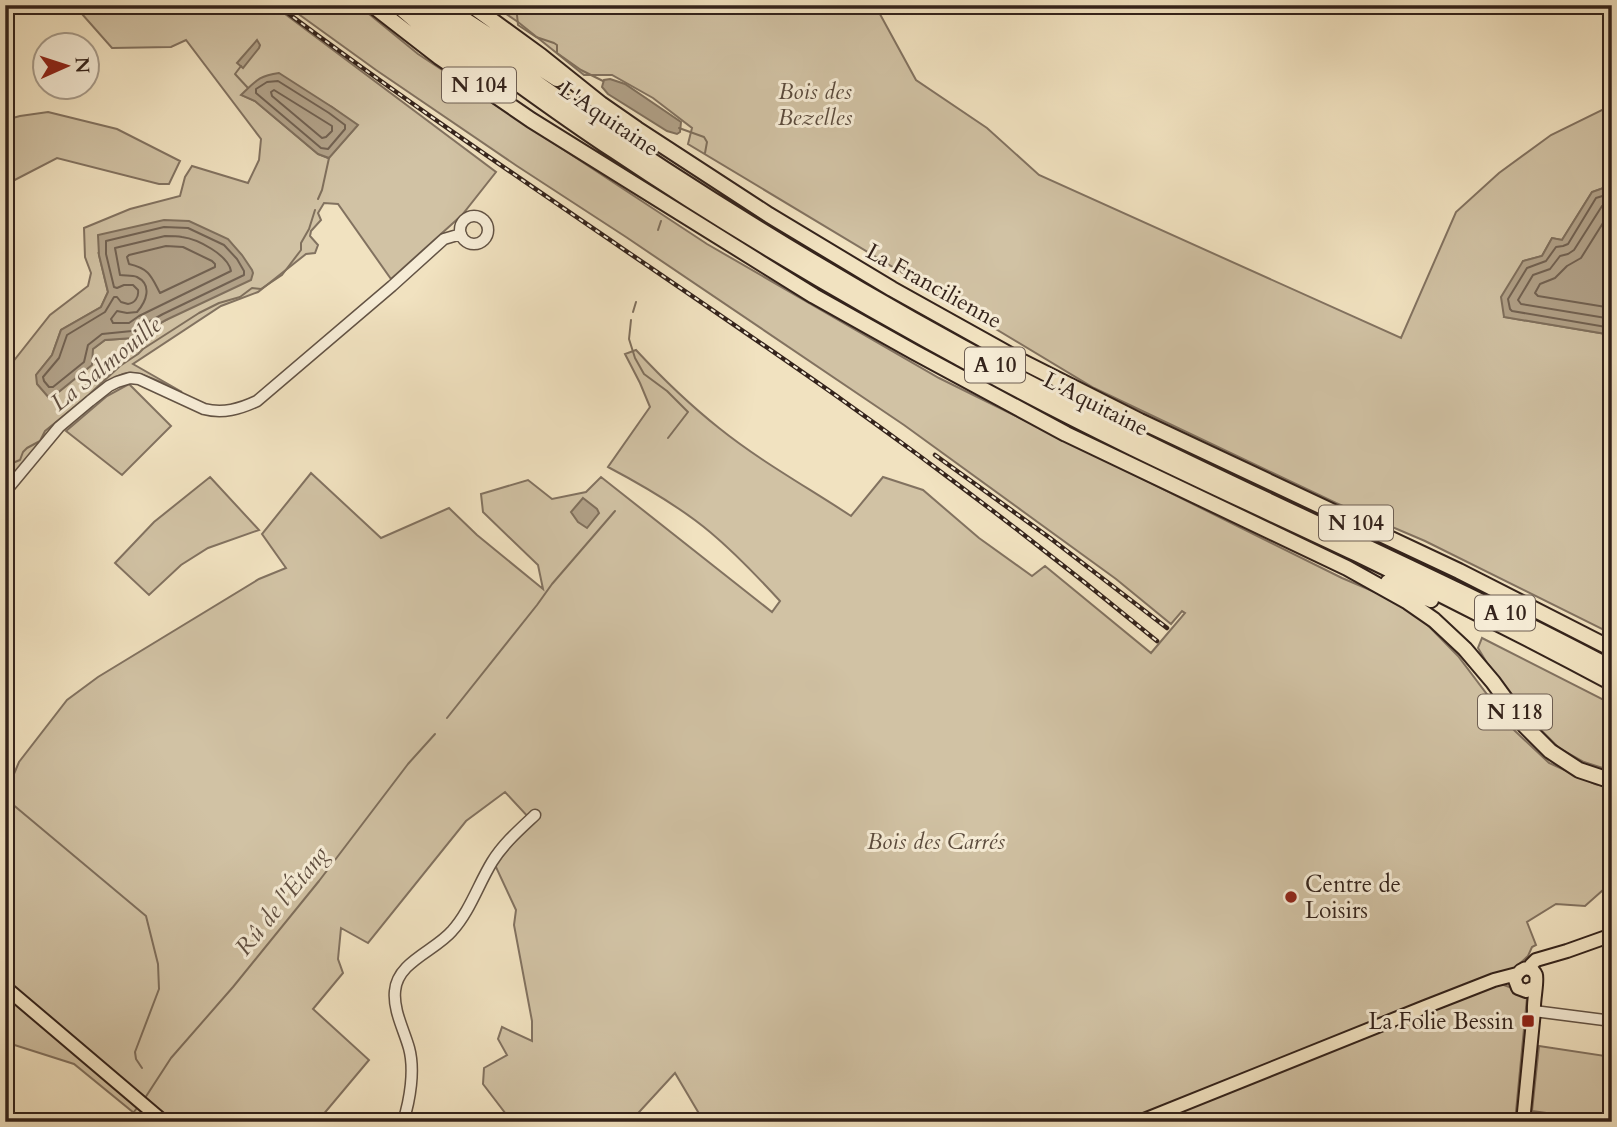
<svg xmlns="http://www.w3.org/2000/svg" width="1617" height="1127" font-family="Cardo,serif">
<style>
.green{fill:#d1c2a4;stroke:#827260;stroke-width:2;fill-rule:evenodd}
.water{fill:#b1a188;stroke:#7f6f5c;stroke-width:2}
.lines{fill:none;stroke-linecap:round;stroke-linejoin:round}
.shore{stroke:#726252;stroke-width:2}
.stream{stroke:#7f6f5c;stroke-width:2}
.minor-casing{stroke:#635344;stroke-width:13}
.major-casing{stroke:#34231b;stroke-width:16}
.highway-casing{stroke:#34231b;stroke-width:18}
.minor{stroke:#f6ecd6;stroke-width:10}
.major{stroke:#f1e2c0;stroke-width:12}
.highway{stroke:#f1e2c0;stroke-width:14}
.rail-casing{stroke:#34231b;stroke-width:4.5}
.rail{stroke:#f6ecd6;stroke-width:2;stroke-dasharray:5;stroke-linecap:butt}
.poi-dot{fill:#8f2418;stroke:#f6ecd6;stroke-width:2.5}
.labels{text-anchor:middle;dominant-baseline:central;stroke-width:6;stroke-linejoin:round;paint-order:stroke}
.shield{fill:#f6ecd6;stroke:#6e5f53;stroke-width:2}
.shield-label{font-size:21px;font-weight:bold;fill:#34231b}
.park-label{font-size:23px;font-style:italic;fill:#5b4b3d;stroke:#f6ecd6}
.street-label{font-size:23px;fill:#34231b;stroke:#f6ecd6}
.poi-label{font-size:23px;fill:#34231b;stroke:#f6ecd6;text-anchor:start}
.water-label{font-size:24px;font-style:italic;fill:#604f41;stroke:#f6ecd6}
</style>
<rect width="100%" height="100%" fill="#f1e2c0"/>
<filter id="stains"><feTurbulence type="fractalNoise" baseFrequency=".00286" numOctaves="4"/><feColorMatrix values="0 0 0 0 .2 0 0 0 0 .09 0 0 0 0 .02 0 0 0 .5 -.17"/></filter>
<radialGradient id="worn" r=".72"><stop offset=".6" stop-color="#630" stop-opacity="0"/><stop offset="1" stop-color="#630" stop-opacity=".3"/></radialGradient>
<path class="green" d="M 74,5 L 273,5 L 496,172 L 462,215 L 391,279 L 338,204 L 324,203 L 318,213 L 321,220 L 311,231 L 310,236 L 318,245 L 315,253 L 306,254 L 258,292 L 221,306 L 133,364 L 182,392 C 168,386 142,371 127,373 C 98,377 28,462 5,486 L 5,375 L 12,363 L 50,315 L 88,286 L 91,273 L 85,257 L 84,228 L 130,209 L 180,196 L 185,177 L 192,166 L 248,183 L 259,160 L 261,139 L 186,40 L 171,47 L 112,48 ZM 246,91 L 324,103 L 332,107 L 357,126 L 328,158 L 318,154 L 255,101 L 242,95 ZM 99,255 L 166,320 L 134,338 L 105,340 L 93,349 L 36,375 L 52,355 L 61,330 L 101,307 L 108,292 Z
M 286,5 L 358,5 L 418,54 L 707,244 L 939,378 L 1342,578 L 1410,607 L 1458,656 L 1514,730 L 1549,763 L 1595,784 L 1612,788 L 1612,882 L 1585,906 L 1556,904 L 1527,922 L 1536,945 L 1532,947 L 1528,956 L 1514,969 L 1501,984 L 1515,989 L 1527,998 L 1515,1122 L 704,1122 L 675,1073 L 630,1122 L 512,1122 L 483,1084 L 484,1068 L 507,1055 L 498,1039 L 502,1027 L 532,1041 L 532,1021 L 514,925 L 516,910 L 495,865 L 532,821 L 505,792 L 466,821 L 368,943 L 341,928 L 338,959 L 343,973 L 313,1009 L 369,1060 L 317,1122 L 128,1122 L 134,1113 L 74,1064 L 5,1042 L 5,777 L 11,781 L 19,762 L 67,700 L 98,677 L 259,579 L 286,568 L 262,534 L 311,473 L 381,538 L 449,508 L 477,535 L 543,589 L 538,565 L 483,512 L 481,494 L 528,480 L 552,499 L 586,492 L 601,477 L 772,612 L 780,601 C 758,577 735,553 710,532 C 679,506 644,486 608,467 L 650,407 L 640,383 L 625,354 L 636,350 C 662,378 690,405 719,428 C 760,461 807,487 851,516 L 883,477 L 923,490 L 979,538 L 1032,576 L 1045,566 L 1151,653 L 1185,613 L 1182,611 L 1171,624 L 1116,579 L 904,425 L 626,237 L 517,166 L 376,70 Z
M 493,5 L 875,5 L 916,80 L 987,128 L 1039,175 L 1401,338 L 1456,212 L 1499,173 L 1551,135 L 1612,105 L 1612,185 L 1592,192 L 1562,240 L 1552,238 L 1542,256 L 1523,261 L 1504,317 L 1612,335 L 1612,634 L 1425,541 L 1336,503 L 1094,388 L 688,144 L 692,128 L 653,98 L 612,75 L 584,75 L 518,22 Z
M 48,112 L 117,129 L 180,161 L 169,184 L 159,184 L 57,158 L 5,185 L 5,120 L 20,116 Z
M 129,384 L 171,426 L 122,475 L 66,431 L 107,396 Z
M 210,477 L 259,530 L 208,548 L 181,565 L 149,595 L 115,563 L 154,522 Z
M 1482,638 L 1612,704 L 1612,771 L 1584,762 L 1559,748 L 1527,716 L 1487,663 L 1478,648 Z
M 1539,1046 L 1612,1057 L 1612,1122 L 1532,1111 Z"/>
<path class="water" d="M 257,40 L 260,45 L 259,48 L 243,68 L 237,63 Z
M 279,73 L 332,107 L 358,125 L 329,158 L 318,154 L 255,101 L 241,95 C 256,81 258,76 279,73 Z
M 610,79 L 625,84 L 681,122 L 680,132 L 677,134 L 667,131 L 608,94 L 602,87 L 604,80 Z
M 1612,185 L 1612,335 L 1504,317 L 1501,297 L 1523,261 L 1542,256 L 1552,238 L 1562,240 L 1592,192 Z
M 164,220 L 189,221 L 228,239 L 242,255 L 252,270 L 253,273 L 251,280 L 166,320 L 134,338 L 105,340 L 93,349 L 92,365 L 50,399 L 37,384 L 36,375 L 52,355 L 61,330 L 101,307 L 108,292 L 99,255 L 98,235 Z
M 583,498 L 597,509 L 599,513 L 587,528 L 578,522 L 571,512 Z"/>
<g class="lines">
<path class="shore" d="M 278,81 L 329,113 L 345,125 L 345,129 L 328,149 L 321,148 L 256,93 L 256,89 L 267,82 Z
M 274,90 L 332,126 L 332,131 L 326,137 L 322,138 L 272,96 L 271,92 Z
M 1612,193 L 1596,198 L 1568,244 L 1563,246 L 1556,247 L 1546,261 L 1527,268 L 1508,299 L 1510,309 L 1512,311 L 1612,328
M 1612,202 L 1602,206 L 1574,250 L 1568,254 L 1560,256 L 1550,269 L 1533,275 L 1518,300 L 1521,304 L 1612,319
M 1612,213 L 1608,215 L 1581,258 L 1567,266 L 1555,278 L 1540,284 L 1535,293 L 1538,296 L 1612,308
M 164,227 L 188,228 L 224,245 L 237,259 L 244,271 L 244,275 L 163,314 L 132,331 L 102,334 L 88,345 L 84,362 L 53,387 L 49,387 L 44,381 L 43,377 L 59,358 L 67,335 L 105,312 L 114,297 L 117,297 L 121,302 L 128,304 C 135,303 139,297 138,290 L 133,285 L 124,285 L 117,288 L 114,287 L 106,254 L 106,241 Z
M 165,236 C 171,236 177,236 182,237 C 198,239 228,255 231,271 L 139,316 L 129,323 L 113,323 L 111,319 L 117,311 L 127,313 L 137,312 C 146,302 153,285 137,277 C 132,275 125,276 120,275 L 115,248 Z
M 166,246 L 183,247 L 212,261 L 215,264 L 215,267 L 160,293 C 151,276 150,269 129,264 L 127,257 L 129,255 Z"/>
<path class="stream" d="M 516,5 L 518,25 L 536,37 L 554,43 L 557,45 L 557,53 L 581,70 L 603,81
M 241,66 L 235,74 L 248,88
M 679,128 L 704,137 L 707,142 L 705,153
M 318,199 L 322,190 L 329,158
M 658,230 L 661,221
M 633,312 L 636,302
M 631,320 L 629,339 L 635,358 L 644,374 L 667,391 L 688,412 L 668,438
M 5,470 L 15,462 L 20,460 L 23,452 L 27,448 L 40,441 L 45,431 L 82,401 L 120,366 L 138,354 L 143,349 L 199,313 L 219,303 L 240,297 L 252,288 L 261,289 L 282,275 L 301,250 L 301,243 L 309,229 L 315,210
M 447,718 L 537,605 L 552,584 L 615,511
M 5,798 L 146,916 L 158,964 L 159,989 L 135,1052 L 136,1059 L 142,1068
M 145,1098 L 171,1058 L 233,987 L 319,881 L 408,764 L 435,734
M 126,1122 L 137,1108"/>
<g class="minor-casing">
<path id="minor" d="M460 230a14 14 0 1 1 28 0a14 14 0 1 1-28 0Z
M 5,492 L 59,427 L 90,401 L 109,386 L 117,382 L 130,378 L 139,379 L 204,409 C 223,414 240,409 257,401 L 392,286 L 444,239 L 461,234
M 1534,1011 L 1612,1021
M 403,1122 C 410,1100 415,1070 409,1048 C 404,1030 393,1010 395,991 C 397,962 435,951 452,931 C 470,911 478,885 492,862 C 503,844 519,830 535,815"/>
</g>
<g class="major-casing">
<path id="major" d="M 1529,969 L 1531,965 L 1536,960 L 1567,951 L 1612,935
M 5,987 L 164,1122
M 1139,1122 L 1425,1007 L 1494,980 L 1517,974
M 1523,1122 L 1534,1011 C 1533,1002 1538,980 1536,975 C 1530,962 1517,970 1515,980 L 1518,988 L 1526,991 L 1535,987"/>
</g>
<g class="highway-casing">
<path id="highway" d="M 372,5 L 439,57 L 531,120 L 814,296 L 914,352 L 1066,434 L 1347,568 L 1408,602 L 1434,620 L 1465,649 L 1493,682 L 1525,726 L 1550,751 L 1579,770 L 1612,781
M 397,5 L 442,44 L 499,87
M 409,5 C 477,53 543,104 613,150 C 732,230 857,303 983,371 C 1105,438 1232,495 1357,554 C 1443,595 1528,638 1612,683
M 432,5 C 463,31 497,55 530,78 C 575,110 620,140 666,170 C 820,270 980,361 1146,442 C 1301,518 1459,587 1612,668
M 471,5 L 541,56 L 601,104 L 637,129 L 769,215 L 892,289 L 1023,362 L 1140,421 L 1459,571 L 1612,649
M 459,16 L 557,79
M 1388,582 L 1431,600"/>
</g>
<use href="#minor" class="minor"/>
<use href="#major" class="major"/>
<use href="#highway" class="highway"/>
<g class="rail-casing">
<path id="rail" d="M 277,5 C 462,144 657,269 845,402 C 952,478 1056,558 1157,641
M 935,455 L 1050,538 L 1167,628"/>
</g>
<use href="#rail" class="rail"/>
</g>
<g class="poi-dot">
<circle cx="1291" cy="897" r="7"/>
<rect x="1521" y="1014" width="14" height="14" rx="3.5"/>
</g>
<g class="labels">
<g class="shield">
<rect x="442" y="67.5" width="74" height="35" rx="5"/>
<rect x="965" y="347.5" width="60" height="35" rx="5"/>
<rect x="1319" y="505.5" width="74" height="35" rx="5"/>
<rect x="1475" y="595.5" width="60" height="35" rx="5"/>
<rect x="1478" y="694.5" width="74" height="35" rx="5"/>
</g>
<g class="shield-label">
<text x="479" y="85">N 104</text>
<text x="995" y="365">A 10</text>
<text x="1356" y="523">N 104</text>
<text x="1505" y="613">A 10</text>
<text x="1515" y="712">N 118</text>
</g>
<g class="park-label">
<text x="815" y="91">Bois des<tspan x="815" dy="26">Bezelles</tspan></text>
<text x="936" y="841">Bois des Carrés</text>
</g>
<g class="street-label">
<text transform="translate(609 119) rotate(34)">L'Aquitaine</text>
<text transform="translate(934 286) rotate(29)">La Francilienne</text>
<text transform="translate(1096 404) rotate(27)">L'Aquitaine</text>
</g>
<g class="poi-label">
<text x="1305" y="884">Centre de<tspan x="1305" dy="26">Loisirs</tspan></text>
<text x="1514" y="1021" text-anchor="end">La Folie Bessin</text>
</g>
<g class="water-label">
<text transform="translate(106 364) rotate(-39)">La Salmouille</text>
<text transform="translate(282 901) rotate(-51)">Rû de l'Étang</text>
</g>
</g>
<rect width="1617" height="1127" fill="none" stroke="#f1e2c0" stroke-width="28"/>
<rect x="7" y="7" width="1603" height="1113" fill="none" stroke="#34231b" stroke-width="3.5"/>
<rect x="14" y="14" width="1589" height="1099" fill="none" stroke="#34231b" stroke-width="2"/>
<g transform="translate(66 66) rotate(87)"><circle r="33" fill="#f6ecd6" stroke="#a89c8b" stroke-width="2"/>
<path d="M0-5L12 26L0 18L-12 26Z" fill="#8f2418"/>
<text y="-10" font-size="19" font-weight="bold" text-anchor="middle" fill="#34231b">N</text>
</g>
<rect width="100%" height="100%" filter="url(#stains)"/>
<rect width="100%" height="100%" fill="url(#worn)"/>
</svg>
